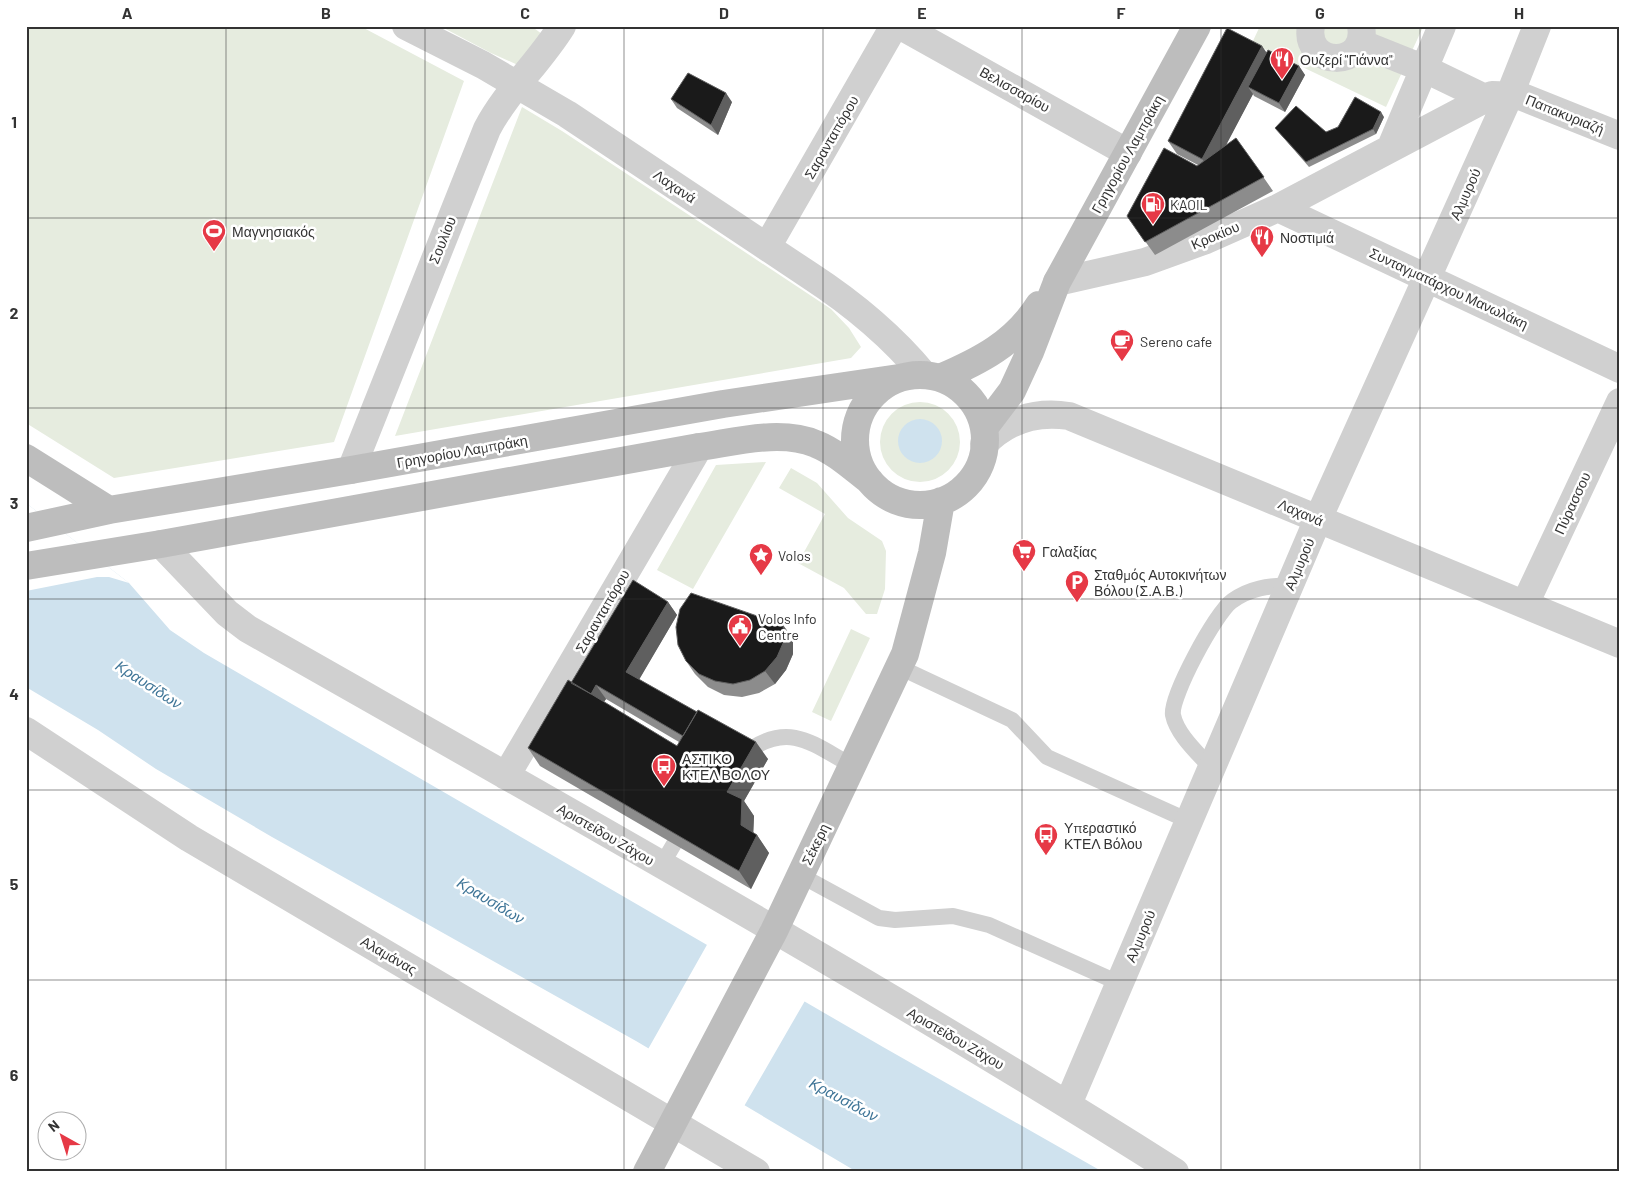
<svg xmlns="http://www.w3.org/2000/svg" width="1646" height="1198" font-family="Barlow,sans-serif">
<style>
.green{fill:#e6ecdf}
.water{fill:#cfe2ee}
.pier{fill:#fff}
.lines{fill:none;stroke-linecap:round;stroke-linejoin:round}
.lane{stroke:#d0d0d0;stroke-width:16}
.street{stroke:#d0d0d0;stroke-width:28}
.secondary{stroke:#bdbdbd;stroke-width:28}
.wall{fill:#8c8c8c;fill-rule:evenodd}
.shaded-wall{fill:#5f5f5f}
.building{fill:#1a1a1a;stroke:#5f5f5f}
.grid{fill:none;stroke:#333;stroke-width:1;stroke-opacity:0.55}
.labels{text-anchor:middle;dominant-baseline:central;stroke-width:5;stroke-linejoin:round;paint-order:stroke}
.poi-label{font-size:14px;fill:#333;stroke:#fff;text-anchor:start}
.street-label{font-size:14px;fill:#333;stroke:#fff}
.water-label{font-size:15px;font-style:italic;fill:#3f7597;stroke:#fff}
.neatline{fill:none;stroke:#333;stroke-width:2}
.grid-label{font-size:16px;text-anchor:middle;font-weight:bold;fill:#333}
</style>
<rect width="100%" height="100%" fill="#fff"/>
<path class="green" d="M 26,26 L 360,26 L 464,81 L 334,442 L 114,478 L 26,423 Z
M 440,26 L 531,26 L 542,34 L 520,66 L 491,53 Z
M 1260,26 L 1421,26 L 1423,27 L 1386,107 L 1252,43 Z
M 522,107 L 562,131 L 831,309 L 849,328 L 861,347 L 851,358 L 395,436 Z
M880 442a40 40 0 1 1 80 0a40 40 0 1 1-80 0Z
M 766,462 L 693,589 L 657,570 L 716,465 Z
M 791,468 L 817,483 L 848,518 L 882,541 L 886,551 L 885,589 L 877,614 L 866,614 L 844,588 L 798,563 L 825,514 L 779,488 Z
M 851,629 L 870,638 L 831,721 L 812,712 Z"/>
<path class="water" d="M898 441a22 22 0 1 1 44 0a22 22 0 1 1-44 0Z
M 26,503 L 129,583 L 170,630 L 204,653 L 883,1047 L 1103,1172 L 857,1172 L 636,1041 L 272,837 L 156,769 L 98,730 L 26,687 Z"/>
<path class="pier" d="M 26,503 L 129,583 L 109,577 L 97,577 L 26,591 Z
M 708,943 L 806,999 L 743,1108 L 647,1051 Z"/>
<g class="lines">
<path class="lane" d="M 899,667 L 1012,720 L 1047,757 L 1189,821
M 751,749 C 792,722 815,746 853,766
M 1211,768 C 1199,754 1177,735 1173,715 C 1170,697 1216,612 1232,601 C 1250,588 1268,586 1290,585
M 661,866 L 674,844
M 800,875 L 879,918 L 895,920 L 953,916 L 989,925 L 1119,983"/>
<path class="street" d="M 406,26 L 483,65 L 567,114 L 809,275 C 852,303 891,335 924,375
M 901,26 L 1128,153
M 1311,26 C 1303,68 1369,69 1361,26
M 1360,43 L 1425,69 L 1483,97
M 1391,147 L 1442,26
M 1278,208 L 1620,369
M 767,247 L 894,26
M 1057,282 L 1145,262 L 1206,240 L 1278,208 L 1492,95 L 1520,96 L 1620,136
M 984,444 C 1007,420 1036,411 1069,416 L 1620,644
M 351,470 L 487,129 C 507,91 539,63 562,26
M 161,544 L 227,613 L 248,629 C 559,806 873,981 1175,1172
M 1525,604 L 1620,402
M 26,731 L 189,838 L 756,1172
M 506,776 L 699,447
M 1068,1104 L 1318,519 L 1510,94 L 1537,26"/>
<path class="secondary" d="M855 440a65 65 0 1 1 130 0a65 65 0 1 1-130 0Z
M 940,378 C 980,361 1015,343 1039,305
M 984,428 L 1012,391 L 1030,352 L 1057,282 L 1197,26
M 26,458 L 109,510
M 26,528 L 109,510 L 351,470 L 723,404 L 899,378
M 26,566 L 161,544 L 699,447 C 735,442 781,429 816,444 C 836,452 853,468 870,481
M 647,1172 L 774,931 L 905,654 L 932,553 L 941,501"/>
</g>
<path class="wall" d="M 1262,46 L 1266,53 L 1299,66 L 1305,75 L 1285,112 L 1254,96 L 1253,94 L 1225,146 L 1236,138 L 1273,191 L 1155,255 L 1127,216 L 1198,165 L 1177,154 L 1168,141 Z
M 671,99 L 732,102 L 718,135 L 677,108 Z
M 1384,117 L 1376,134 L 1309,167 L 1275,128 L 1326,132 Z
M 668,602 L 677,615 L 639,679 L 768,759 L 744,801 L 754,816 L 753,833 L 757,835 L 769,853 L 751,889 L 540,766 L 528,748 L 571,683 ZM 606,699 L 679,742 L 677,746 L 604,702 Z
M 783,625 L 793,639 L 793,654 L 786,670 L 775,684 L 759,693 L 742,697 L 724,695 L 708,687 L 695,674 L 686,661 Z"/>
<path class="shaded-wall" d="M 1262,46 L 1271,59 L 1248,87 L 1253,94 L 1212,172 L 1202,159 Z
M 1299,66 L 1305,75 L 1285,112 L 1279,103 Z
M 726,93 L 732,102 L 718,135 L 711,125 Z
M 1381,112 L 1384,117 L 1376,134 L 1373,129 Z
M 668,602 L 677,615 L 636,685 L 626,672 Z
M 783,625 L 793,639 L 793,654 L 786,670 L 775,684 L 765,671 Z
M 596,685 L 606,699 L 599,709 L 590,696 Z
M 756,742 L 768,759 L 744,801 L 754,816 L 753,842 L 741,825 L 727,792 Z
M 757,835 L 769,853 L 751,889 L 739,871 Z"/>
<path class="building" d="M 1227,28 L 1262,46 L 1202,159 L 1168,141 Z
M 1268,50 L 1299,66 L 1279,103 L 1248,87 Z
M 688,73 L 726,93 L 711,125 L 671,99 Z
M 1355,97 L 1381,112 L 1373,129 L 1306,162 L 1275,128 L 1296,106 L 1326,132 L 1338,127 Z
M 1236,138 L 1264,177 L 1145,242 L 1127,216 L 1164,148 L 1197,166 Z
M 633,580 L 668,602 L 626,672 L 697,712 L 683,736 L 596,685 L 591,694 L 571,683 Z
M 691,593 L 783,625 L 784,641 L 777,657 L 765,671 L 750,680 L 733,684 L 715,681 L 699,674 L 686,661 L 678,645 L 676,627 L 680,609 Z
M 568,680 L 677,746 L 698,710 L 756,742 L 727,792 L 742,799 L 741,825 L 757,835 L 739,871 L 528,748 Z"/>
<path class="grid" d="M 226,26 L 226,1172M 425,26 L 425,1172M 624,26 L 624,1172M 823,26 L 823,1172M 1022,26 L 1022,1172M 1221,26 L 1221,1172M 1420,26 L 1420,1172M 26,218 L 1620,218M 26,408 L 1620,408M 26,599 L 1620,599M 26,790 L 1620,790M 26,980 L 1620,980"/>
<defs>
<g id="restaurant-pin" transform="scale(1.25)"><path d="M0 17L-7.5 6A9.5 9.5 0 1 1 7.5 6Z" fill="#e63946" stroke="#fff"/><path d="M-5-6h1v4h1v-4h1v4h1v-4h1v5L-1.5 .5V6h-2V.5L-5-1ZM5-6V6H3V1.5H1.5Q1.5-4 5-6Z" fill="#fff"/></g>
<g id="fuel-pin" transform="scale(1.25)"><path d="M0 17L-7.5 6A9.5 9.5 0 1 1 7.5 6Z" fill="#e63946" stroke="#fff"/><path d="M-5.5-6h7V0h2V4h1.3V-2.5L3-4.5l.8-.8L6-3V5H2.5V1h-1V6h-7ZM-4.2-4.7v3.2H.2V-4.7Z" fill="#fff"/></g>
<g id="stadium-pin" transform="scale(1.25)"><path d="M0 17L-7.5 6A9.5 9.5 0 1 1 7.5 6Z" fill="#e63946" stroke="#fff"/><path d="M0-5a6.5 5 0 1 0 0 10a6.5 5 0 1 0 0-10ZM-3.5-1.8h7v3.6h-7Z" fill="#fff"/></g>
<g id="cafe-pin" transform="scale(1.25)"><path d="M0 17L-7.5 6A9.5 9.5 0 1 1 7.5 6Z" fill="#e63946" stroke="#fff"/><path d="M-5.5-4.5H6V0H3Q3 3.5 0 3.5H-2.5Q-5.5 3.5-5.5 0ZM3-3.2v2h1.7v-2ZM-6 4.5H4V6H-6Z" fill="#fff"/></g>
<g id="supermarket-pin" transform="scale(1.25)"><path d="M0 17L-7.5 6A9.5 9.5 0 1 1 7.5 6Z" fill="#e63946" stroke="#fff"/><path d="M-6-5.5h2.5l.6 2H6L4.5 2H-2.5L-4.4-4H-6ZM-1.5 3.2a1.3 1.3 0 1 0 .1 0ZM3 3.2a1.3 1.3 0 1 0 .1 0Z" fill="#fff"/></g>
<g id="sight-pin" transform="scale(1.25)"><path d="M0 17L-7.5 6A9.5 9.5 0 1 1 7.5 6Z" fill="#e63946" stroke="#fff"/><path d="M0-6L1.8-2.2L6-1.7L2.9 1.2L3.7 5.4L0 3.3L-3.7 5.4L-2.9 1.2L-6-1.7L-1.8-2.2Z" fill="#fff"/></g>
<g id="parking-pin" transform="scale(1.25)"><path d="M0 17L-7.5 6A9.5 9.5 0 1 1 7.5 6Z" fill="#e63946" stroke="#fff"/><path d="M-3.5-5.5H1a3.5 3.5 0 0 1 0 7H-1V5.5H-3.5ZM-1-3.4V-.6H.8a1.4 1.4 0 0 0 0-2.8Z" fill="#fff"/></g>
<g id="civic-pin" transform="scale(1.25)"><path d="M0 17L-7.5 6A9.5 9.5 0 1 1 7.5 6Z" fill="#e63946" stroke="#fff"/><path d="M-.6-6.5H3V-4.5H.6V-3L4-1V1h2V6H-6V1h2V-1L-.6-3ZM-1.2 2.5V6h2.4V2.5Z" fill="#fff"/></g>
<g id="bus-pin" transform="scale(1.25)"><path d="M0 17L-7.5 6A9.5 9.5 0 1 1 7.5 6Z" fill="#e63946" stroke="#fff"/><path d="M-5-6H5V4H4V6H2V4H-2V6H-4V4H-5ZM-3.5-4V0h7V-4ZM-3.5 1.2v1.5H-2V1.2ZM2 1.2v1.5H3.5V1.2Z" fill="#fff"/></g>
</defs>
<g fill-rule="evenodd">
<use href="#restaurant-pin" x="1282" y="59"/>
<use href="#fuel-pin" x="1153" y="204"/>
<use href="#stadium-pin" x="214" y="231"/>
<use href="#restaurant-pin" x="1262" y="237"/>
<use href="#cafe-pin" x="1122" y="341"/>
<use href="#supermarket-pin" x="1024" y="551"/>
<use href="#sight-pin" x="761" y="555"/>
<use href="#parking-pin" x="1077" y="582"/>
<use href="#civic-pin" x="740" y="626"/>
<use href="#bus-pin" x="664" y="766"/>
<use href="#bus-pin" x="1046" y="835"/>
</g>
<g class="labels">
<g class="poi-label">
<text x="1300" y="59">Ουζερί "Γιάννα"</text>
<text x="1170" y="204">KAOIL</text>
<text x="232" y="231">Μαγνησιακός</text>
<text x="1280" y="237">Νοστιμιά</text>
<text x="1140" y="341">Sereno cafe</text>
<text x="1042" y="551">Γαλαξίας</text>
<text x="778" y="555">Volos</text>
<text x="1094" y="574">Σταθμός Αυτοκινήτων<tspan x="1094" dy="16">Βόλου (Σ.Α.Β.)</tspan></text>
<text x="758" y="618">Volos Info<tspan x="758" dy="16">Centre</tspan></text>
<text x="682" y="758">ΑΣΤΙΚΟ<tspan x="682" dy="16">ΚΤΕΛ ΒΟΛΟΥ</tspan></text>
<text x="1064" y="827">Υπεραστικό<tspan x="1064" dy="16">ΚΤΕΛ Βόλου</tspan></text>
</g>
<g class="street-label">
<text transform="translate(1015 89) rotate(29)">Βελισσαρίου</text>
<text transform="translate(1565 114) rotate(22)">Παπακυριαζή</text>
<text transform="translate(831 137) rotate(-60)">Σαρανταπόρου</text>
<text transform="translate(1127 154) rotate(-61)">Γρηγορίου Λαμπράκη</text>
<text transform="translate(675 186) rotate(34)">Λαχανά</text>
<text transform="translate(1465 194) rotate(-66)">Αλμυρού</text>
<text transform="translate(1215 235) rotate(-23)">Κροκίου</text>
<text transform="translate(442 240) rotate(-68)">Σουλίου</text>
<text transform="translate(1449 288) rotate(25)">Συνταγματάρχου Μανωλάκη</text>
<text transform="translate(462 451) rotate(-10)">Γρηγορίου Λαμπράκη</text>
<text transform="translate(1572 503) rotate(-65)">Πύρασσου</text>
<text transform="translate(1301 512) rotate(23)">Λαχανά</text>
<text transform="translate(1299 564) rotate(-67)">Αλμυρού</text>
<text transform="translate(602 611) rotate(-60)">Σαρανταπόρου</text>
<text transform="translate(606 834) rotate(30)">Αριστείδου Ζάχου</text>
<text transform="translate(815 844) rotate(-64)">Σέκερη</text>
<text transform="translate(1140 936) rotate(-67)">Αλμυρού</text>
<text transform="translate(389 955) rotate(30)">Αλαμάνας</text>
<text transform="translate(956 1038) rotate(30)">Αριστείδου Ζάχου</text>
</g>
<g class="water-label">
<text transform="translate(149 684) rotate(33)">Κραυσίδων</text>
<text transform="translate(491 900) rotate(31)">Κραυσίδων</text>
<text transform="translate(844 1099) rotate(28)">Κραυσίδων</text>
</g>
</g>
<rect width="1646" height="1198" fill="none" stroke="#ffffff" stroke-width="55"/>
<g transform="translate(62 1136) rotate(321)"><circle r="24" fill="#ffffff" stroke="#adadad"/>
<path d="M0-4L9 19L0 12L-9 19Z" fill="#e63946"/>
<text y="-8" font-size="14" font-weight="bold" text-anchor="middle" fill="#333333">N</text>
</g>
<rect x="28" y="28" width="1590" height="1142" class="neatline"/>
<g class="grid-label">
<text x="127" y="19">A</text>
<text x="326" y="19">B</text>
<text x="525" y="19">C</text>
<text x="724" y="19">D</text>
<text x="922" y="19">E</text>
<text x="1121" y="19">F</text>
<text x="1320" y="19">G</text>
<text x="1519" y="19">H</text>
<text x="14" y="128">1</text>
<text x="14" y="319">2</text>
<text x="14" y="509">3</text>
<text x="14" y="700">4</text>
<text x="14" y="890">5</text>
<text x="14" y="1081">6</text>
</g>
</svg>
